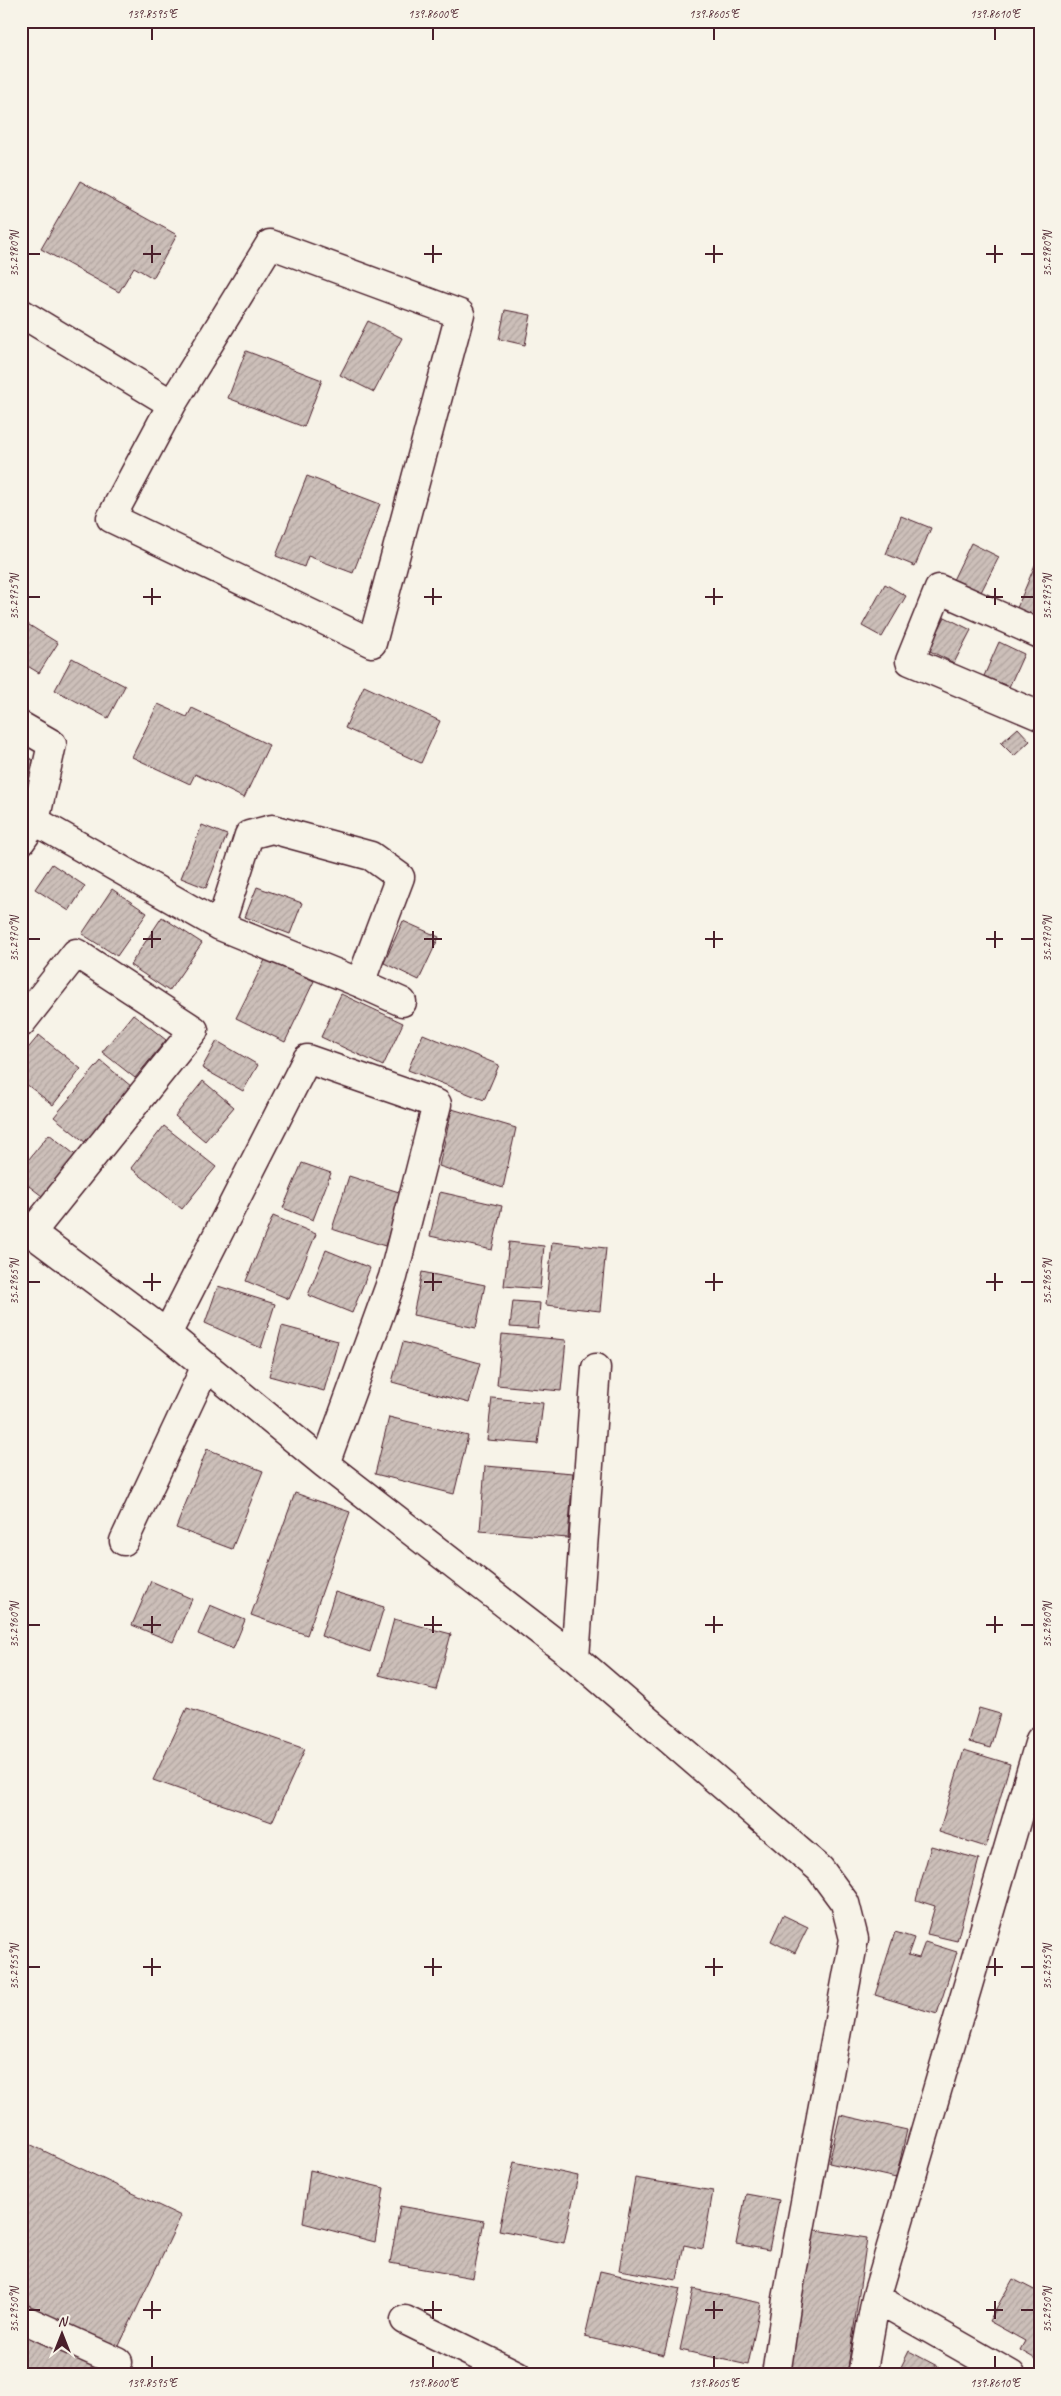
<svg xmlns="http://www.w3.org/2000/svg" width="1061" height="2396" font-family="Caveat,sans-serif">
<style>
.building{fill:url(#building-hatch);stroke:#4a1f2b}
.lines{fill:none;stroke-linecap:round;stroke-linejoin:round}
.street-casing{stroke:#4a1f2b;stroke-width:31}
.street{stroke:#f7f3e8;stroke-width:28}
.ticks{fill:none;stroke:#4a1f2b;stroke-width:2}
.neatline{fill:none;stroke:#4a1f2b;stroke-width:2}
.ticks-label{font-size:12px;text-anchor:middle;fill:#4a1f2b}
</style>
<defs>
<pattern id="building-hatch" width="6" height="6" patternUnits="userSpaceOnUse" patternTransform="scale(1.25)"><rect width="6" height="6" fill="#ccbfb9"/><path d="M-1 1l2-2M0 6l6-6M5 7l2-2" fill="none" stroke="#b1a49f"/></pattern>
</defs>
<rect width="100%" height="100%" fill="#f7f3e8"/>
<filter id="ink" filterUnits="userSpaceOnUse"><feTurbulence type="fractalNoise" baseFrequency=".02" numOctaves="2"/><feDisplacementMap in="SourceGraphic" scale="10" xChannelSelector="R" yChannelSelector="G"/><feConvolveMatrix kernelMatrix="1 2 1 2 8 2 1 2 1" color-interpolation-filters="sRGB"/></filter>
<g filter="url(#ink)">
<path class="building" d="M 80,181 L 177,235 L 153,278 L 134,267 L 119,292 L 41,249 Z
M 505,310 L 531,315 L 525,345 L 499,339 Z
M 368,321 L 402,338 L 374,392 L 340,375 Z
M 246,351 L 322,380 L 304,427 L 228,398 Z
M 307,476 L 380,504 L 353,573 L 308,556 L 304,567 L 276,556 Z
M 901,516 L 931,528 L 915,566 L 886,554 Z
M 971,543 L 999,557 L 980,594 L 953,580 Z
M 1035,565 L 1040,566 L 1039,617 L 1017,608 Z
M 885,584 L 906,596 L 882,637 L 862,626 Z
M 945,617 L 971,630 L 954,663 L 928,650 Z
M 21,620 L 58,643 L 39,673 L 21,662 Z
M 999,642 L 1024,654 L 1009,687 L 984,676 Z
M 72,658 L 125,686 L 108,718 L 55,690 Z
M 364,686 L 440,721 L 421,763 L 345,728 Z
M 158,704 L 187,717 L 192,708 L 269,745 L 244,798 L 195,774 L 190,784 L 132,757 Z
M 1018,728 L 1030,741 L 1014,756 L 1001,743 Z
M 21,753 L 39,764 L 21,790 Z
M 202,825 L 227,835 L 206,888 L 181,878 Z
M 52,864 L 85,886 L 69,911 L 35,889 Z
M 257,887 L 302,903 L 290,934 L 245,917 Z
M 112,889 L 147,913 L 117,956 L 82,934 Z
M 162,917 L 202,943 L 169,991 L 130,965 Z
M 403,921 L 439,937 L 419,980 L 384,963 Z
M 266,958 L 314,981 L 285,1042 L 236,1018 Z
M 341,994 L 403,1023 L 383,1066 L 321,1037 Z
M 133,1014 L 166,1040 L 135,1078 L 102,1052 Z
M 423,1034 L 499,1065 L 484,1100 L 408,1070 Z
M 39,1035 L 81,1069 L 53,1105 L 21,1080 L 21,1057 Z
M 217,1041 L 258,1065 L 243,1091 L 202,1068 Z
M 101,1061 L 132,1087 L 86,1143 L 54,1117 Z
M 203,1081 L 234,1107 L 205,1141 L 175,1116 Z
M 452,1109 L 516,1128 L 503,1188 L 439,1166 Z
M 164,1126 L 216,1167 L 182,1209 L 131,1168 Z
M 49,1134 L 78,1157 L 46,1199 L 21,1180 L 21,1169 Z
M 302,1163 L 331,1173 L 313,1220 L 283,1208 Z
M 349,1176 L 402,1193 L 385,1246 L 332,1229 Z
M 440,1192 L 502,1206 L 492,1250 L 430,1236 Z
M 273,1216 L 316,1234 L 289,1299 L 246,1281 Z
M 509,1242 L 544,1246 L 540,1289 L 504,1286 Z
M 552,1242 L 606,1248 L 600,1311 L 546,1305 Z
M 326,1250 L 370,1268 L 352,1313 L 308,1295 Z
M 422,1272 L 485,1285 L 476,1328 L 413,1315 Z
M 218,1286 L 275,1304 L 261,1348 L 205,1323 Z
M 513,1301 L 540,1303 L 538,1329 L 510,1327 Z
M 282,1326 L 338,1341 L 324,1391 L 269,1376 Z
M 502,1334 L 566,1340 L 561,1391 L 497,1385 Z
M 403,1342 L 480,1363 L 469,1403 L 392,1382 Z
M 492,1398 L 543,1403 L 538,1444 L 487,1440 Z
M 389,1417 L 468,1436 L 454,1494 L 375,1474 Z
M 207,1449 L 263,1471 L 232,1549 L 176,1528 Z
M 485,1466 L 573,1473 L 568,1538 L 480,1531 Z
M 295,1493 L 350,1512 L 307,1635 L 251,1615 Z
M 151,1581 L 192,1599 L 173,1642 L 132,1625 Z
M 335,1592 L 384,1607 L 370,1652 L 321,1636 Z
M 210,1605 L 245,1620 L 233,1649 L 198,1634 Z
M 394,1619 L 451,1634 L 436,1690 L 379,1675 Z
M 187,1708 L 305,1749 L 272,1822 L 153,1780 Z
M 979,1708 L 1000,1714 L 990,1748 L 969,1742 Z
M 964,1750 L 1010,1764 L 986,1847 L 939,1832 Z
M 931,1846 L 979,1859 L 957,1941 L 927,1934 L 935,1906 L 916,1900 Z
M 783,1915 L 808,1927 L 795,1953 L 771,1941 Z
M 895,1932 L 914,1938 L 908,1955 L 919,1958 L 925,1942 L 957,1952 L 937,2014 L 875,1995 Z
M 840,2115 L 907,2130 L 896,2178 L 829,2163 Z
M 21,2140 L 181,2216 L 117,2350 L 21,2305 Z
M 514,2162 L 578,2176 L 564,2243 L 499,2230 Z
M 310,2170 L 384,2188 L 375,2242 L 303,2223 Z
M 635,2178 L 713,2191 L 703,2249 L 684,2245 L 677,2280 L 619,2270 Z
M 746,2194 L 779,2200 L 769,2250 L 736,2244 Z
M 400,2206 L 484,2221 L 473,2278 L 390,2263 Z
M 810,2229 L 867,2238 L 847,2375 L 807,2375 L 789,2372 Z
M 600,2271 L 680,2289 L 664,2355 L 585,2337 Z
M 1013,2279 L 1040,2293 L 1039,2361 L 1020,2350 L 1025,2341 L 989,2321 Z
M 693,2289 L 761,2303 L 748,2365 L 680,2350 Z
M 21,2327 L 129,2375 L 21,2375 Z
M 909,2351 L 954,2375 L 897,2375 Z"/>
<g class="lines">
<g class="street-casing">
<path id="street" d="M 270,244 L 460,314 L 372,643 L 111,518 L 172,404 Z
M 21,313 L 172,404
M 1040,634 L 939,589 L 910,661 L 1040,716
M 21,726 L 52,744 L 35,821 L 21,841
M 35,821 L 220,926 L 360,983 L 402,1002
M 220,926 L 249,835 L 272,829 L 371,856 L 400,877 L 360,983
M 21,1023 L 76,953 L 194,1030 L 31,1233
M 21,1225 L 167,1334 L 325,1464 L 575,1658 L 820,1869 L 845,1903 L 854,1939 L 787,2299 L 776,2375
M 167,1334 L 307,1059 L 437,1104 L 393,1277 L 325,1464
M 124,1541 L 205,1368
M 575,1658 L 596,1368
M 876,2298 L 1011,2375
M 21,2318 L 118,2362
M 405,2320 L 517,2375
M 862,2375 L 876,2298 L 1040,1740"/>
</g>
<use href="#street" class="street"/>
</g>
</g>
<path class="ticks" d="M 152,28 L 152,40M 433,28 L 433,40M 714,28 L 714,40M 995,28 L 995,40M 152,245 L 152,263M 433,245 L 433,263M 714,245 L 714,263M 995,245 L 995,263M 28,254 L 40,254M 143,254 L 161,254M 424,254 L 442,254M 705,254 L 723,254M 986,254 L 1003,254M 1021,254 L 1034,254M 152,588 L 152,605M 433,588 L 433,605M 714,588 L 714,605M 995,588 L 995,605M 28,597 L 40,597M 143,597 L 161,597M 424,597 L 442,597M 705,597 L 723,597M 986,597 L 1003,597M 1021,597 L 1034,597M 152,931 L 152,948M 433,931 L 433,948M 714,931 L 714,948M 995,931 L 995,948M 28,939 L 40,939M 143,939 L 161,939M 424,939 L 442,939M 705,939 L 723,939M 986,939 L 1003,939M 1021,939 L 1034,939M 152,1273 L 152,1291M 433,1273 L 433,1291M 714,1273 L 714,1291M 995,1273 L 995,1291M 28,1282 L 40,1282M 143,1282 L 161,1282M 424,1282 L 442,1282M 705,1282 L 723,1282M 986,1282 L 1003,1282M 1021,1282 L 1034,1282M 152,1616 L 152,1633M 433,1616 L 433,1633M 714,1616 L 714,1633M 995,1616 L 995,1633M 28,1625 L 40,1625M 143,1625 L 161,1625M 424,1625 L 442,1625M 705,1625 L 723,1625M 986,1625 L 1003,1625M 1021,1625 L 1034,1625M 152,1958 L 152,1976M 433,1958 L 433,1976M 714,1958 L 714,1976M 995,1958 L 995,1976M 28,1967 L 40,1967M 143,1967 L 161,1967M 424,1967 L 442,1967M 705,1967 L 723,1967M 986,1967 L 1003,1967M 1021,1967 L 1034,1967M 152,2301 L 152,2319M 433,2301 L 433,2319M 714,2301 L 714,2319M 995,2301 L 995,2319M 28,2310 L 40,2310M 143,2310 L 161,2310M 424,2310 L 442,2310M 705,2310 L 723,2310M 986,2310 L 1003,2310M 1021,2310 L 1034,2310M 152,2356 L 152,2368M 433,2356 L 433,2368M 714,2356 L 714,2368M 995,2356 L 995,2368"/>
<rect width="1061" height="2396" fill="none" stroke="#f7f3e8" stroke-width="55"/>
<g transform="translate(62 2334)" stroke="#f7f3e8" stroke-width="4" paint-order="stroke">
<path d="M0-4L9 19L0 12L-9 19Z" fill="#4a1f2b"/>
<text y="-8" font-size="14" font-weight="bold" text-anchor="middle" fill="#4a1f2b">N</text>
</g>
<rect x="28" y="28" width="1006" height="2340" class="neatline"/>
<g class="ticks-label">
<text x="152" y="18">139.8595°E</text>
<text x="433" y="18">139.8600°E</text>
<text x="714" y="18">139.8605°E</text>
<text x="995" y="18">139.8610°E</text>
<text transform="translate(14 254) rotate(-90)" y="4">35.2980°N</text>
<text transform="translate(1047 254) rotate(-90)" y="4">35.2980°N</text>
<text transform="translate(14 597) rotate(-90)" y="4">35.2975°N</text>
<text transform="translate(1047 597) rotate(-90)" y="4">35.2975°N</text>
<text transform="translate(14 939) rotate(-90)" y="4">35.2970°N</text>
<text transform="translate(1047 939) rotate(-90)" y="4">35.2970°N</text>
<text transform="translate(14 1282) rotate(-90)" y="4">35.2965°N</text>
<text transform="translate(1047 1282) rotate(-90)" y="4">35.2965°N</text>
<text transform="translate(14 1625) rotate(-90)" y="4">35.2960°N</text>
<text transform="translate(1047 1625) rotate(-90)" y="4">35.2960°N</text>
<text transform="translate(14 1967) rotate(-90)" y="4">35.2955°N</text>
<text transform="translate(1047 1967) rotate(-90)" y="4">35.2955°N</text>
<text transform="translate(14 2310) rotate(-90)" y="4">35.2950°N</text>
<text transform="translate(1047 2310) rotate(-90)" y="4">35.2950°N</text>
<text x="152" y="2387">139.8595°E</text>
<text x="433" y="2387">139.8600°E</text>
<text x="714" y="2387">139.8605°E</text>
<text x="995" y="2387">139.8610°E</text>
</g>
</svg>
